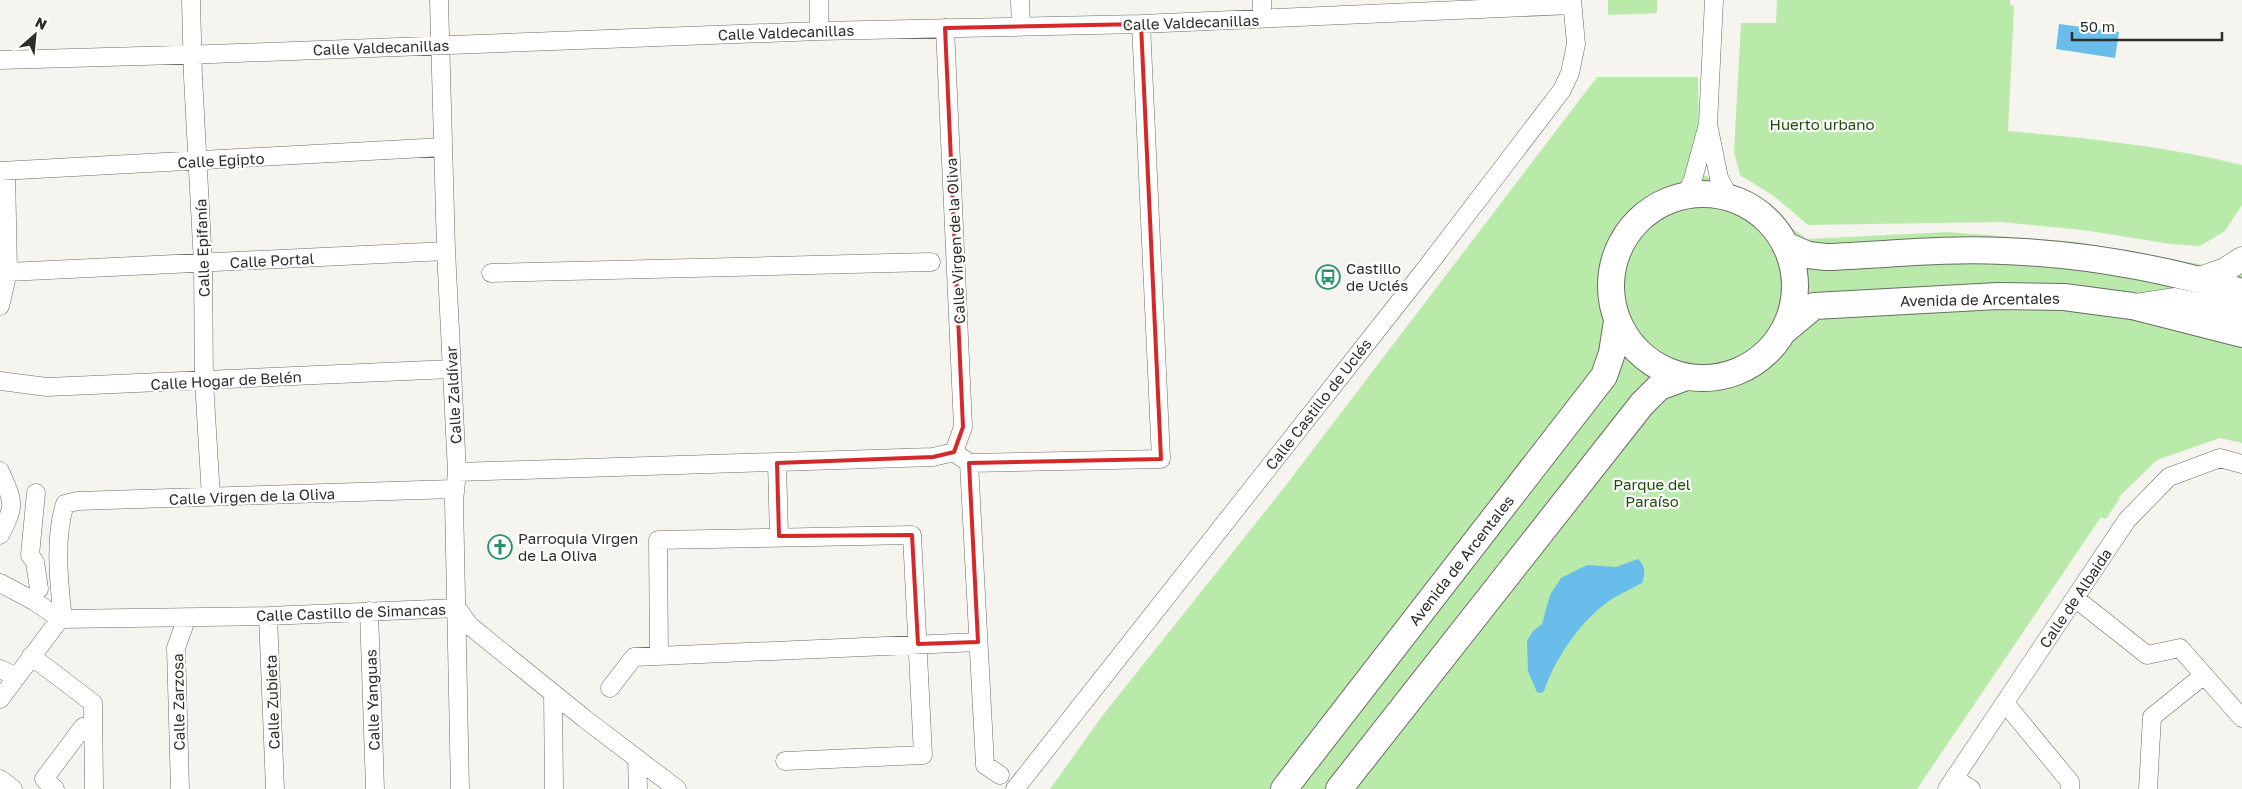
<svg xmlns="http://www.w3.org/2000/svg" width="2242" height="789" font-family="'Golos Text',sans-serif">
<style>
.green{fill:#b9eaaa}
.water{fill:#68bdeb}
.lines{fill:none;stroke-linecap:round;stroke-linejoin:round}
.street-casing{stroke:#6c6b67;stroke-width:19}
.secondary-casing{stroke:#6c6b67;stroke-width:25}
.primary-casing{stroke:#6c6b67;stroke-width:28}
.street{stroke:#fff;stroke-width:18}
.secondary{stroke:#fff;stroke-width:24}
.primary{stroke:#fff;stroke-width:26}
.marked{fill:none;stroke:#d62828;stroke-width:4;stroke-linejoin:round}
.labels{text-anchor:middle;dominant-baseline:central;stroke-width:4.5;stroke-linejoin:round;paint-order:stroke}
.street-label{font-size:15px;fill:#2e2d2b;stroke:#fff}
.park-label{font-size:15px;fill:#1e4d08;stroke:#fff}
.poi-label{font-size:15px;fill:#2e2d2b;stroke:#fff;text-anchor:start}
</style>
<rect width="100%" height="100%" fill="#f5f4ee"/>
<path class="green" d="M 1608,0 L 1657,0 L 1657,13 L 1608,15 Z
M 1777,0 L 2010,0 L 2010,5 L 2014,6 L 2008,131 C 2087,138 2165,146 2242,165 L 2242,205 L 2225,231 L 2200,246 L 2171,244 L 2083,230 L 2001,222 L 1808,225 L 1775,197 L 1740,175 L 1734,152 L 1741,23 L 1776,23 Z
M 1597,77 L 1698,77 L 1700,173 L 1763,208 L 1807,239 L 1947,232 L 2078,242 L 2242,272 L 2242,443 L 2220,438 L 2157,460 L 2119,497 L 2120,498 L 2106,519 L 2101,517 L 1917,789 L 1050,789 L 1103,715 L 1283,489 Z"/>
<path class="water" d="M 2059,24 L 2119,32 L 2115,58 L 2056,49 Z
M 1638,559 C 1645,566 1646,573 1642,583 C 1633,588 1624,592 1615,597 C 1583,617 1556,656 1544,691 L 1541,693 L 1537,692 L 1528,671 L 1527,641 L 1533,631 L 1542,624 L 1550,595 L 1561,578 L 1587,565 L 1616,567 Z"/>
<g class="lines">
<g class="street-casing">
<path id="street" d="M 191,0 L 193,77 L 203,264 L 204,381 L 211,497
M 439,0 L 446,250 L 457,472 L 454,501 L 460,789
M 819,0 L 819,31
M 1020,0 L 1021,27
M 1262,0 L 1262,19
M 0,60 L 212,54 L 819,31 L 1141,24 L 1572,5
M 1708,124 L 1719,178 L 1729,197
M 0,171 L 443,147
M 1686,195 L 1693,179 L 1708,124 L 1714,0
M 8,272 L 446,251
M 491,273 L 931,262
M 0,306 L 8,272 L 6,171
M 0,381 L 47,387 L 452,369
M 954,452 L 969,463 L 1161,459 L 1141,24
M 777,463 L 779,536
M 969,463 L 985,765 L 1000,775
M 0,471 C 14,503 16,504 0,535
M 457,472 L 933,457 L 954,452 L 963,427 L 945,28
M 36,493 L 30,555 L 35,562 L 39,589
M 0,583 L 34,601 L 60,619
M 2075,598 L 2147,655 L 2180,648 L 2242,718
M 369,611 L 375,789
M 268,616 L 275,789
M 63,619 C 59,585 54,537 65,504 L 77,501 L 454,489
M 31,656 L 93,703 L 94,789
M 659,656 L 658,540 L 912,535 L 923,755 L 785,761
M 0,669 L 17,677
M 610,688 L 634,657 L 978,642
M 553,693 L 554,789
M 0,699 L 60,619 L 268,616 L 457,608 L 470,626 L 585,719 L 677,789
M 2005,703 L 2070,782 L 2070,789
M 637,759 L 638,789
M 1954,778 L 1971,789
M 0,779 L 13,789
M 55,789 L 44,779 L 83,727
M 180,789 L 176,648 L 187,617
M 1015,789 L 1426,268 L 1562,90 L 1570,73 L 1576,44 L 1572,0
M 1947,789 L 2127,520 L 2169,477 L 2220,458 L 2242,464
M 2148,789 L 2152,717 L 2204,675"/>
</g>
<g class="secondary-casing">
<path id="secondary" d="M 2199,279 L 2225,270 L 2242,259
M 2134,306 L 2174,300 L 2230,312 L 2242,310"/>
</g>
<g class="primary-casing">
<path id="primary" d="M1611 286a92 92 0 1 1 184 0a92 92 0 1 1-184 0Z
M 1785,245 L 1808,255 L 1826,257 C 1885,255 1944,248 2004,251 C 2087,254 2163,268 2242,292
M 1784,331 L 1814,306 L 1998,296 L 2064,297 L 2132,306 L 2242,334
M 1284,789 L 1604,376 L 1612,353 L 1617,321
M 1339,789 L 1642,404 L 1659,387 L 1686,377"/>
</g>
<use href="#street" class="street"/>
<use href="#secondary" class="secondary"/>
<use href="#primary" class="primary"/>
</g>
<path class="marked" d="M 1141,24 L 1161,459 L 969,463 L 978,642 L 918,644 L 912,535 L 779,536 L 777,463 L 933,457 L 954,452 L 963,427 L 945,28 Z"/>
<defs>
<g id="bus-ring" transform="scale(1.25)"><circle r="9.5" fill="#fff" stroke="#2a916d" stroke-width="1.5"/><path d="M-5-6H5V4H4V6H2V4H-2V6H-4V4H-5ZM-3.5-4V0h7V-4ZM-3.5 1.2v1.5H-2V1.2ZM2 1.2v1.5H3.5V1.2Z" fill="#2a916d"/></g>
<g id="church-ring" transform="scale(1.25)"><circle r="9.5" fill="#fff" stroke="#2a916d" stroke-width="1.5"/><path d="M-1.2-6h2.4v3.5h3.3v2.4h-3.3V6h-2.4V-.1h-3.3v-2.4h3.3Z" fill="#2a916d"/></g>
</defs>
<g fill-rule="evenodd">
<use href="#bus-ring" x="1328" y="277"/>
<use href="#church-ring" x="500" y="547"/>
</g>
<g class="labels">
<g class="street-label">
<text transform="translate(1191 22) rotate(-2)">Calle Valdecanillas</text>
<text transform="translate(786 32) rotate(-2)">Calle Valdecanillas</text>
<text transform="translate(381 47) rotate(-2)">Calle Valdecanillas</text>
<text transform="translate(221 160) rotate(-3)">Calle Egipto</text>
<text transform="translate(955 241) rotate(-93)">Calle Virgen de la Oliva</text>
<text transform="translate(202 248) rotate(-92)">Calle Epifanía</text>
<text transform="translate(272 260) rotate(-3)">Calle Portal</text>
<text transform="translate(1980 299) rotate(-1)">Avenida de Arcentales</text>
<text transform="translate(226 380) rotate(-3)">Calle Hogar de Belén</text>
<text transform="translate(453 395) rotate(-93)">Calle Zaldívar</text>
<text transform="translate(1318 404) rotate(-52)">Calle Castillo de Uclés</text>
<text transform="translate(252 496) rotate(-2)">Calle Virgen de la Oliva</text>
<text transform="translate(1461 560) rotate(-52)">Avenida de Arcentales</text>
<text transform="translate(2075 598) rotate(-56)">Calle de Albaida</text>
<text transform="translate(351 612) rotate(-2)">Calle Castillo de Simancas</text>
<text transform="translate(372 700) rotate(-92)">Calle Yanguas</text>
<text transform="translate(178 702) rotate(-91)">Calle Zarzosa</text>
<text transform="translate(272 702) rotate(-92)">Calle Zubieta</text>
</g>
<g class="park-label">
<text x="1822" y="124">Huerto urbano</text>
<text x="1652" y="484">Parque del<tspan x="1652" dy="17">Paraíso</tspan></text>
</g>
<g class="poi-label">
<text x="1346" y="268">Castillo<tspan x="1346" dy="17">de Uclés</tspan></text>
<text x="518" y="538">Parroquia Virgen<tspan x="518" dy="17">de La Oliva</tspan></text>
</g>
</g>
<g transform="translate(35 35) rotate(27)" stroke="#ffffff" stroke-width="4" paint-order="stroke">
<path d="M0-4L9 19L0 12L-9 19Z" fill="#2e2d2b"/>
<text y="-8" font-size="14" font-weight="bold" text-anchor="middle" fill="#2e2d2b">N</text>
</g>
<path d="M2072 32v8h150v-8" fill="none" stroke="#2e2d2b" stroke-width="2.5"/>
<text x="2080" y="32" font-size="15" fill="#2e2d2b" stroke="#ffffff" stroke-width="4" paint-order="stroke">50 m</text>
</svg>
